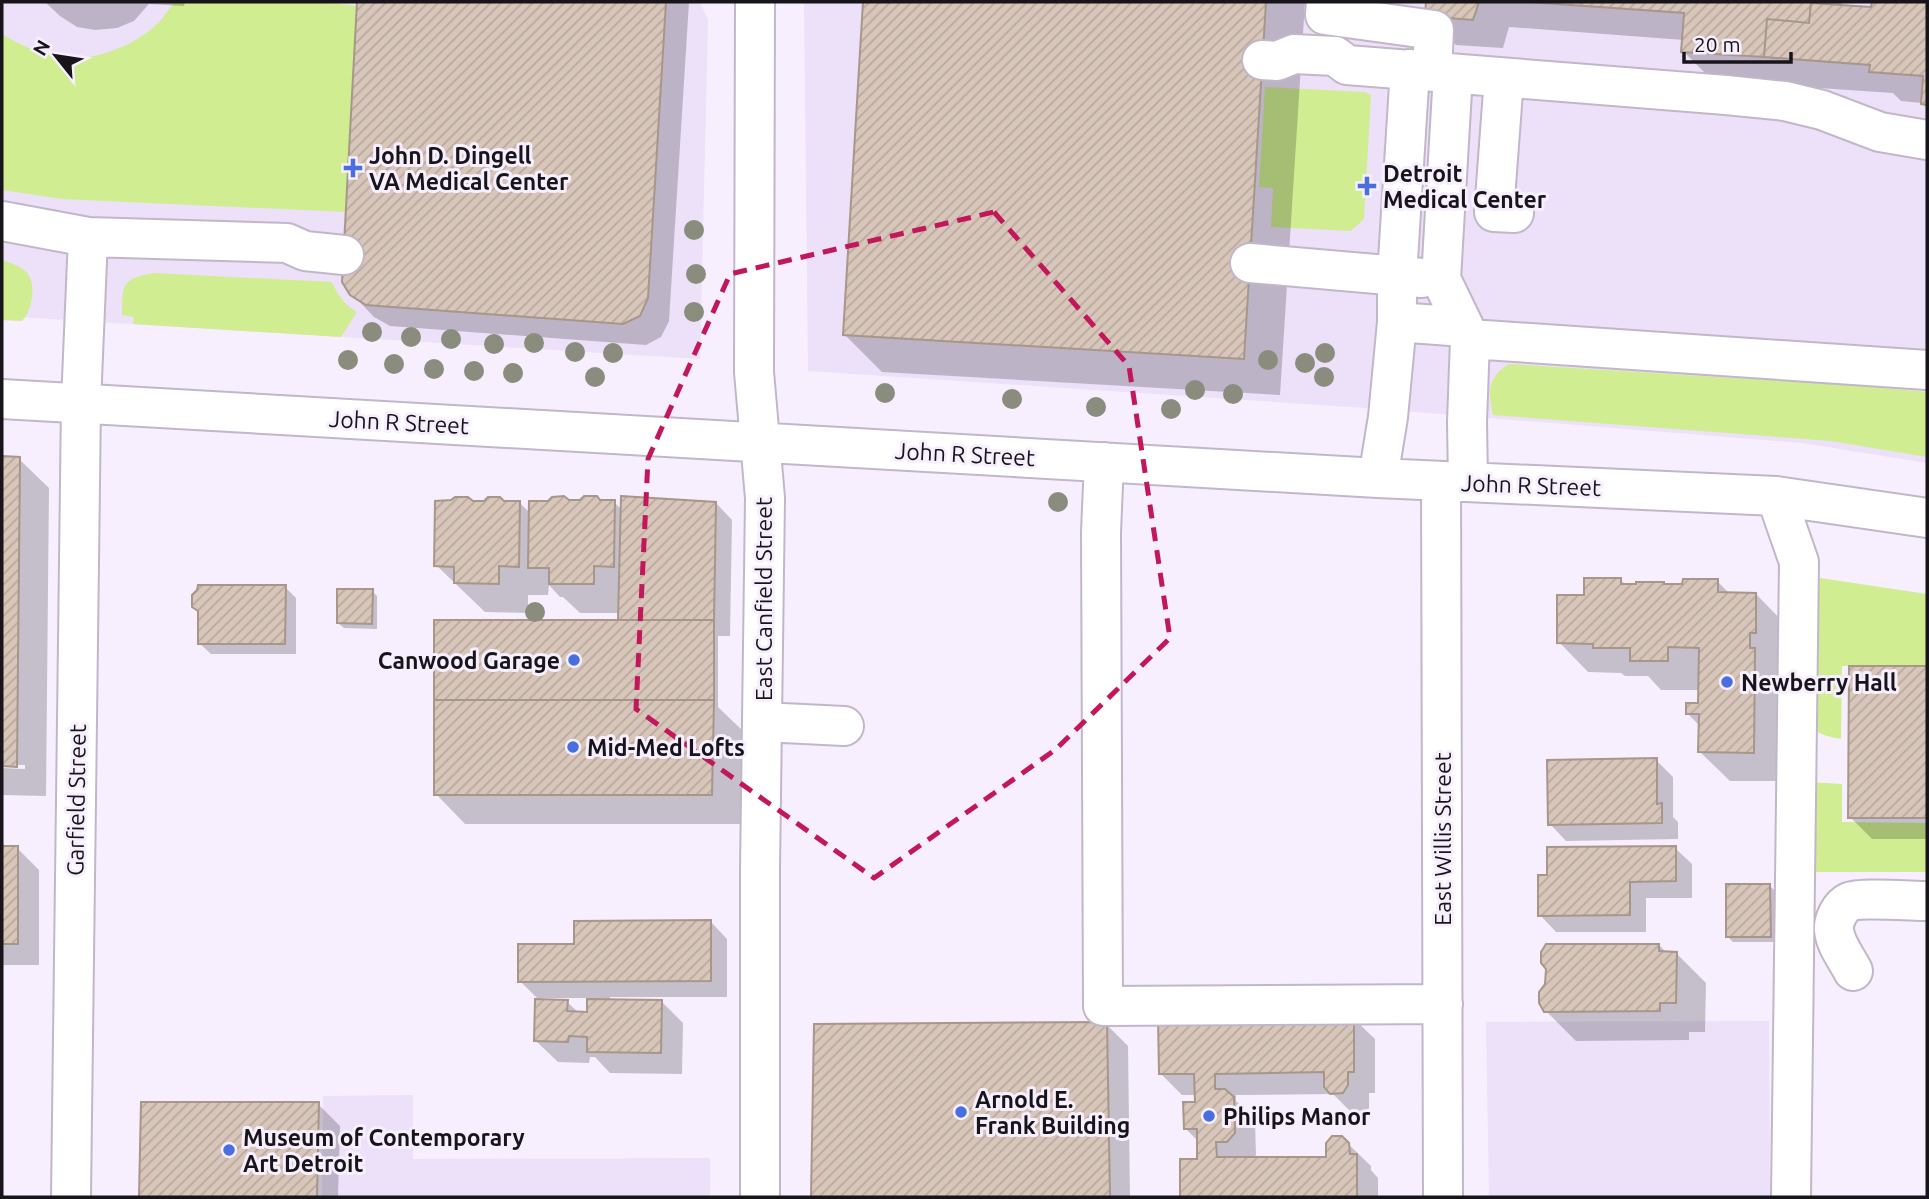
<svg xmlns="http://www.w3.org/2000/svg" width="1929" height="1199" font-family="Ubuntu,sans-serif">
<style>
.built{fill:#ede0f9}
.grass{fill:#d0ed91}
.shadow{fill:#0003}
.building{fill:url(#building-hatch);stroke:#a7978a;stroke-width:2}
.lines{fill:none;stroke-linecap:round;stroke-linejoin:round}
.minor-casing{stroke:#c1b7c9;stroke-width:42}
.minor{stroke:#fff;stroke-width:38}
.tree{fill:#8a8d7e}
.marked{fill:none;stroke:#c2185b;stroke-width:5;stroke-dasharray:14 9;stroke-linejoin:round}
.poi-dot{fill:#496ee1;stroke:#f7effe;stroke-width:2.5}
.labels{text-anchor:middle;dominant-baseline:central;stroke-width:6;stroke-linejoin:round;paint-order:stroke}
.poi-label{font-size:23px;font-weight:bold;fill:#17141a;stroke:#f7effe;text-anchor:start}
.street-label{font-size:23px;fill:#17141a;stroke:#f7effe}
</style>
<defs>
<pattern id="building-hatch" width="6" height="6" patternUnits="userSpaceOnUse" patternTransform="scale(1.75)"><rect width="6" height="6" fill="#d7c6b9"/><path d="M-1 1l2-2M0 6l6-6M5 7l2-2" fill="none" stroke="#b8a99e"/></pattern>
</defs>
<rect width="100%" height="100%" fill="#f7effe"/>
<path class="built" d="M 2,2 L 700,2 L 708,20 L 700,359 L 2,316 Z
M 804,2 L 1927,2 L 1927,463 L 1802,443 L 1365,408 L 808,371 Z
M 1769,1021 L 1770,1197 L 1489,1197 L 1486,1022 Z
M 413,1095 L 413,1159 L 710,1158 L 710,1197 L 322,1197 L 323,1096 Z"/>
<path class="grass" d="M 174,2 L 321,2 L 357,6 L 346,212 L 62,199 L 2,190 L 2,34 C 18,44 38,53 57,57 C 90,63 134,47 158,23 C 164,17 169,9 174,2 Z
M 1265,87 L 1365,92 L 1371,95 L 1364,219 L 1351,231 L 1271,227 L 1273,188 L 1259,187 Z
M 2,260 C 10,263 21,266 27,273 C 37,285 32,311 22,321 L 2,320 Z
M 153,273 L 332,282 C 338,296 344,304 357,312 L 341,337 L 133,324 L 134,317 L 122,315 C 123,284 120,280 153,273 Z
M 1509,364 L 1850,385 L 1927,392 L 1927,457 L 1831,441 L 1493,415 C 1488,391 1487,378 1509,364 Z
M 1820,578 L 1927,594 L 1927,667 L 1842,666 L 1841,739 C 1829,737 1822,735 1812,729 L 1810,721 Z
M 1809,782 L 1842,784 L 1842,822 L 1927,823 L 1927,872 L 1806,872 Z"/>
<path class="shadow" d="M 45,2 L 185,2 L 184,6 L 149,4 L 134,21 L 117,28 L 95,30 L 77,27 L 60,16 Z
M 359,2 L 689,2 L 669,321 L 661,337 L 646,345 L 390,326 L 374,317 L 352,294 L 344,282 Z
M 865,2 L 1305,2 L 1280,395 L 882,372 L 845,335 Z
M 1427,2 L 1842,2 L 1841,7 L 1873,9 L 1874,2 L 1927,2 L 1927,108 L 1922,103 L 1901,101 L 1893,93 L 1713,81 L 1683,51 L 1684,40 L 1509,27 L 1503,48 L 1456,45 L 1426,16 Z
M 2,457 L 19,459 L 49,488 L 46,796 L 2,795 L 2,768 L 25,769 L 25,765 L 2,765 Z
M 472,502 L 520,503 L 530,513 L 568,502 L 614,502 L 622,510 L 716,503 L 732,520 L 730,636 L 718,636 L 718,707 L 743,731 L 741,824 L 465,824 L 436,794 L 620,622 L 620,613 L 580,613 L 563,597 L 560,597 L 549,585 L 548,595 L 528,595 L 528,613 L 485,612 L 436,565 Z
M 1621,580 L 1627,586 L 1666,586 L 1717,581 L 1730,594 L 1756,594 L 1785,624 L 1783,781 L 1730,781 L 1700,752 L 1701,727 L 1687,713 L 1700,705 L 1700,690 L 1661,690 L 1648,676 L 1625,676 L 1621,673 L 1588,672 L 1559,642 L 1586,597 Z
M 285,587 L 296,598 L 296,654 L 211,654 L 199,643 Z
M 372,591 L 377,596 L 377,629 L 344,628 L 338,623 Z
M 1851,668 L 1927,668 L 1927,839 L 1872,839 L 1850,817 Z
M 1656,760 L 1673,777 L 1673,817 L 1678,822 L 1678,839 L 1566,841 L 1550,824 Z
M 2,848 L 17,848 L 39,870 L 39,965 L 2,965 Z
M 1675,848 L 1692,864 L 1692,898 L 1646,898 L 1646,932 L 1556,932 L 1540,915 Z
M 1770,886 L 1775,891 L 1775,942 L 1733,942 L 1728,937 Z
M 711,922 L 727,939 L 727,997 L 610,997 L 610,1001 L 661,1001 L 683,1023 L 682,1074 L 610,1073 L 595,1057 L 590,1057 L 589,1063 L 558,1062 L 536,1041 L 567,1002 L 579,1013 L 588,1014 L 589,998 L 539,998 L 539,1000 L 520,981 L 576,946 Z
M 1659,945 L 1667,953 L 1676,953 L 1706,983 L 1705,1032 L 1689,1032 L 1689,1040 L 1576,1041 L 1546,1011 L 1547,969 Z
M 1353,1018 L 1375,1039 L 1375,1093 L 1369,1093 L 1369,1108 L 1365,1114 L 1354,1115 L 1333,1094 L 1236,1095 L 1236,1101 L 1255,1120 L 1256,1155 L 1252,1159 L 1327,1159 L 1341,1137 L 1371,1166 L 1371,1170 L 1378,1178 L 1378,1197 L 1182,1197 L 1182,1161 L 1199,1160 L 1199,1142 L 1185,1128 L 1197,1104 L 1197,1095 L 1182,1095 L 1160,1073 Z
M 1106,1024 L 1128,1046 L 1130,1197 L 813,1197 L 816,1025 Z
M 143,1103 L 318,1104 L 340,1126 L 338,1197 L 140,1197 Z"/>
<path class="building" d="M 357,2 L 666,2 L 648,298 L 640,316 L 623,324 L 366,305 L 350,295 L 342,282 Z
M 863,2 L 1266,2 L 1244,359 L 843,335 Z
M 1426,2 L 1479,2 L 1473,20 L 1425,16 Z
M 1528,2 L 1811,2 L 1809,23 L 1767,19 L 1764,57 L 1681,52 L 1684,13 Z
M 1872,2 L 1927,2 L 1927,105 L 1921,104 L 1923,76 L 1869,72 L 1870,65 L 1764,57 L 1767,19 L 1809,23 L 1811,3 L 1871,7 Z
M 2,456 L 20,457 L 17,767 L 2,766 Z
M 564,496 L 569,500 L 580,500 L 584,496 L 597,496 L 600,500 L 615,500 L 614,567 L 594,566 L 594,584 L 549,584 L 549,568 L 528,568 L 529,501 L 548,501 L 552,497 Z
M 621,496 L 716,502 L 714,620 L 618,620 Z
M 455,497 L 468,497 L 473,501 L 484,501 L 488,497 L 500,497 L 504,501 L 520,501 L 519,567 L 499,566 L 499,584 L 454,583 L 454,567 L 434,566 L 435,501 L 451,500 Z
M 1584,578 L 1621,578 L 1621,584 L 1636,584 L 1636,582 L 1664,582 L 1664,584 L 1682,584 L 1683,579 L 1718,579 L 1718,592 L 1756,593 L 1756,633 L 1750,633 L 1750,648 L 1755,648 L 1754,753 L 1698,752 L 1699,714 L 1686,714 L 1686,703 L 1698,703 L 1699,648 L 1668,647 L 1668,661 L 1630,661 L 1630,648 L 1593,648 L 1593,644 L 1557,643 L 1557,595 L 1584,595 Z
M 198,585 L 286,585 L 285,644 L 198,644 L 198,611 L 192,607 L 192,595 L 197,590 Z
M 337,589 L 373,589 L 372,624 L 337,623 Z
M 434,620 L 714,620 L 714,700 L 434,700 Z
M 1849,666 L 1927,666 L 1927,818 L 1848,818 Z
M 434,700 L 714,700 L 712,795 L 434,795 Z
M 1657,758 L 1657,804 L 1662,803 L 1662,823 L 1548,825 L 1547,760 Z
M 2,846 L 18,846 L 18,944 L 2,944 Z
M 1676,846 L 1676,881 L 1630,882 L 1630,915 L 1538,916 L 1538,875 L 1547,875 L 1547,847 Z
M 1726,884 L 1770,884 L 1771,937 L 1726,937 Z
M 711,920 L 711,981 L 518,982 L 518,944 L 574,944 L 574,921 Z
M 1546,944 L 1659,944 L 1659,951 L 1677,952 L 1676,1003 L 1660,1003 L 1660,1011 L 1544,1012 L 1539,1003 L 1539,992 L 1545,984 L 1546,969 L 1541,963 L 1541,952 Z
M 535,999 L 568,1000 L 567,1011 L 587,1012 L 587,999 L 662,1000 L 661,1053 L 587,1052 L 587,1037 L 569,1036 L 568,1042 L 534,1041 Z
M 1354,1016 L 1354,1072 L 1348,1072 L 1348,1085 L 1343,1093 L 1330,1094 L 1324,1087 L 1324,1072 L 1215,1074 L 1215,1089 L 1225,1089 L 1234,1097 L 1235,1133 L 1227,1142 L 1216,1142 L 1217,1157 L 1326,1157 L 1326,1143 L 1332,1136 L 1342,1136 L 1349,1143 L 1350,1154 L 1357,1154 L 1357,1197 L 1180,1197 L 1180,1159 L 1197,1159 L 1197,1129 L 1184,1129 L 1183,1102 L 1195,1102 L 1194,1074 L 1159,1074 L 1158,1018 Z
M 1107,1022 L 1110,1197 L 811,1197 L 814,1024 Z
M 141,1102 L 319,1102 L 317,1197 L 139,1197 Z"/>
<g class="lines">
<g class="minor-casing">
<path id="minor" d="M 755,2 L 754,372 L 765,498 L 760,870 L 760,1197
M 1326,2 L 1325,15 L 1434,30 L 1432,71
M 1262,60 L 1277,61 L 1294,54 L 1335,56 L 1347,65 L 1726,95 L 1785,101 L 1822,110 L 1880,132 L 1927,140
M 1453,74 L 1441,279 L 1470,339 L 1467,422 L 1468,482
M 1504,78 L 1494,212 L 1514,213
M 2,221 L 88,237 L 287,243 L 305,251 L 344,255
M 1250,263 L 1422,278
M 1397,322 L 1464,327
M 1470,339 L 1927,370
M 2,399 L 1378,478 L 1776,496 L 1927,518
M 1104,462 L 1101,532 L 1103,1006 L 1443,1004
M 1378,478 L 1388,417 L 1397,322 L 1397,276 L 1410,69
M 1441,481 L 1443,1197
M 1776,496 L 1799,562 L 1791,1197
M 762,722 L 844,726
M 1853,971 C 1847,959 1835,944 1834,930 C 1833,921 1840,906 1849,902 C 1860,897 1912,901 1927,901
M 71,1197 L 81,403 L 88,237"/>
</g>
<use href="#minor" class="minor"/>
</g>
<g class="tree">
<circle cx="694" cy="230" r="10"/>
<circle cx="696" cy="274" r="10"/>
<circle cx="694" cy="312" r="10"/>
<circle cx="372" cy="332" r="10"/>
<circle cx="411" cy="337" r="10"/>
<circle cx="451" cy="339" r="10"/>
<circle cx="534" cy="343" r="10"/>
<circle cx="494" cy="344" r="10"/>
<circle cx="575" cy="352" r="10"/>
<circle cx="613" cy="353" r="10"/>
<circle cx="1325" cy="353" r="10"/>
<circle cx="348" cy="360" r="10"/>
<circle cx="1268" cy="360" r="10"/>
<circle cx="1305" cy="363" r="10"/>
<circle cx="394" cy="364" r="10"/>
<circle cx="434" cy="369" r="10"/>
<circle cx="474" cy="371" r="10"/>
<circle cx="513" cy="373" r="10"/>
<circle cx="595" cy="377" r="10"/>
<circle cx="1324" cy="377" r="10"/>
<circle cx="1195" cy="390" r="10"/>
<circle cx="885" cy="393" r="10"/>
<circle cx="1233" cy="394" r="10"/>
<circle cx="1012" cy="399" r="10"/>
<circle cx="1096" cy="407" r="10"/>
<circle cx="1171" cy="409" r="10"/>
<circle cx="1058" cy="502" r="10"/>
<circle cx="535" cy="612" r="10"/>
</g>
<path class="marked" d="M 994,212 L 1129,366 L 1170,638 L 1055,750 L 874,878 L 636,709 L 648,459 L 730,274 Z"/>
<g class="poi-dot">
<path d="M349.5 157.5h7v7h7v7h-7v7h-7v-7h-7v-7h7z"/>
<path d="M1363.5 175.5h7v7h7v7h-7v7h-7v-7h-7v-7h7z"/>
<circle cx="574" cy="660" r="7"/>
<circle cx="1727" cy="682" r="7"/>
<circle cx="573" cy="747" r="7"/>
<circle cx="961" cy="1112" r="7"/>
<circle cx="1209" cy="1116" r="7"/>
<circle cx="229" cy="1150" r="7"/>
</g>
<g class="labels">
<g class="poi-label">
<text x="369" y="155">John D. Dingell<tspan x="369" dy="26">VA Medical Center</tspan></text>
<text x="1383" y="173">Detroit<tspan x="1383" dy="26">Medical Center</tspan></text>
<text x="560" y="660" text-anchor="end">Canwood Garage</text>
<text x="1741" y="682">Newberry Hall</text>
<text x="587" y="747">Mid-Med Lofts</text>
<text x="975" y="1099">Arnold E.<tspan x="975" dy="26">Frank Building</tspan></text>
<text x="1223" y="1116">Philips Manor</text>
<text x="243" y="1137">Museum of Contemporary<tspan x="243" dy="26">Art Detroit</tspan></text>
</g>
<g class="street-label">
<text transform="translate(399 422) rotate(3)">John R Street</text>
<text transform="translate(965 454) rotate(3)">John R Street</text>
<text transform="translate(1531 485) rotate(2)">John R Street</text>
<text transform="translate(763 599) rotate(-90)">East Canfield Street</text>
<text transform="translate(76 800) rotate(-89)">Garfield Street</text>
<text transform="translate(1442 839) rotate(-90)">East Willis Street</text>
</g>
</g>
<rect width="1929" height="1199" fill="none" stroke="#17141a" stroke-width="7"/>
<g transform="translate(56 56) rotate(300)" stroke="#f7effe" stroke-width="5" paint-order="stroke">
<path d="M0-5L12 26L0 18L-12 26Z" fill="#17141a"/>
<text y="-10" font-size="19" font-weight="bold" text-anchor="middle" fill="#17141a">N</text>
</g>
<path d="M1684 52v10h107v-10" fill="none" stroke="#17141a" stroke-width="3.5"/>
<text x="1694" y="52" font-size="21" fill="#17141a" stroke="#f7effe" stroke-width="5" paint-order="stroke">20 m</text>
</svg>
